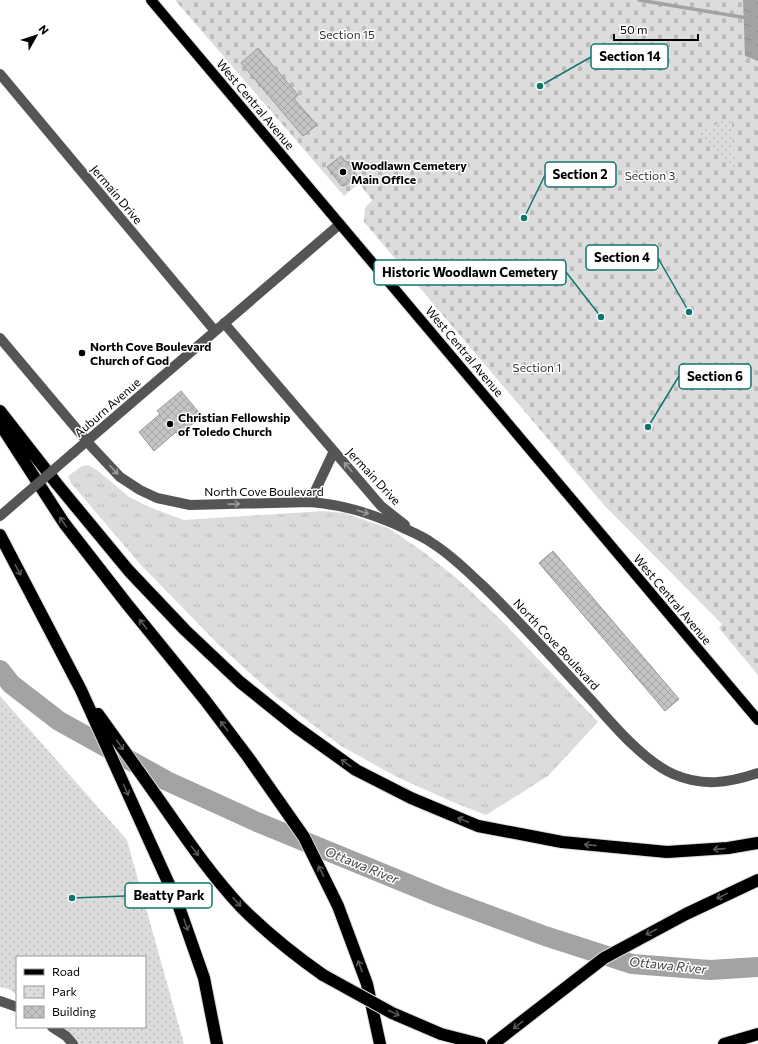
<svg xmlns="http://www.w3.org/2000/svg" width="758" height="1044" font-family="Commissioner,sans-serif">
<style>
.grass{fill:url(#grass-tufts)}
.cemetery{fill:url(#cemetery-stones)}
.park{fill:url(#park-dots)}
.water{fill:url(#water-ripples)}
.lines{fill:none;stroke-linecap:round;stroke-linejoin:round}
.stream{stroke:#a3a3a3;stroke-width:3.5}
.river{stroke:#a3a3a3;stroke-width:20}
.building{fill:url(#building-cross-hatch);stroke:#999}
.major-casing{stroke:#dbdbdb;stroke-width:12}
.highway-casing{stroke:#dbdbdb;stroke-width:14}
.minor{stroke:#555;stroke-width:10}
.major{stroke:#000;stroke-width:10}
.highway{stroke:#000;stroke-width:12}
.highway-bridge-casing{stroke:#dbdbdb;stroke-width:14;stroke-linecap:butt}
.minor-bridge{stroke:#555;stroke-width:10}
.highway-bridge{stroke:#000;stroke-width:12}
.oneway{stroke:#999}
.oneway2{stroke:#595959}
.poi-dot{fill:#000;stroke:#fff;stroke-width:1.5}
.labels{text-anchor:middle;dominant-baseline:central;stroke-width:3;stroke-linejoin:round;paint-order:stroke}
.park-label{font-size:12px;fill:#333;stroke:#fff}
.street-label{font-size:12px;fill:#000;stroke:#fff}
.poi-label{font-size:12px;font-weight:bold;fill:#000;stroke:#fff;text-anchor:start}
.water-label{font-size:13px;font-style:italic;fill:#444;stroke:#fff}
.leader{fill:none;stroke:#0f766e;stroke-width:1.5}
.callout-dot{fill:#0f766e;stroke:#fff;stroke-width:1.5}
.callout{fill:#fff;stroke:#0f766e;stroke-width:1.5}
.callout-label{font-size:13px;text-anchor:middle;font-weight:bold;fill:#000}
</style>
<defs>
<pattern id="grass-tufts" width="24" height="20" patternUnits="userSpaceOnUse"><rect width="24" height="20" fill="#dcdcdc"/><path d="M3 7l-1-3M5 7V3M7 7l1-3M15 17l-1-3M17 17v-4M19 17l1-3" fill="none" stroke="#bbb"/></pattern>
<pattern id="cemetery-stones" width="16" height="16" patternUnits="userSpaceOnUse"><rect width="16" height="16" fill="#dcdcdc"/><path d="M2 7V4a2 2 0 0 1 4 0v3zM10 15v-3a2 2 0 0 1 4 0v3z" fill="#bbb"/></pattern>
<pattern id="park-dots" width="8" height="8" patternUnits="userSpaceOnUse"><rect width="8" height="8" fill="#dcdcdc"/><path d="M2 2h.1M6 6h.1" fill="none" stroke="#bbb" stroke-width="1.8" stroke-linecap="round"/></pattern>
<pattern id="water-ripples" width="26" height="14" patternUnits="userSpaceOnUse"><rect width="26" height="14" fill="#a3a3a3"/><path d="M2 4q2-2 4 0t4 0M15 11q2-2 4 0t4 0" fill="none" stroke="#8b8b8b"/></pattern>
<pattern id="building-cross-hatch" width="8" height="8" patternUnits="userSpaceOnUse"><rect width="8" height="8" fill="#c4c4c4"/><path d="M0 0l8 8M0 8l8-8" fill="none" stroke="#a7a7a7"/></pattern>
</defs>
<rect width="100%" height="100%" fill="#fff"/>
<path class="grass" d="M 88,465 L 97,470 L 129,497 L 149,507 L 184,520 L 323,511 L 344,513 L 388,528 L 425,553 L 461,582 L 503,622 L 598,722 L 548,776 L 486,815 L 455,803 L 397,777 L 341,746 L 275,696 L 218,644 L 140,564 L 71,483 L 68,476 L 82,466 Z"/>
<path class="cemetery" d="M 175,0 L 758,0 L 758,675 L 719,628 L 722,624 L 604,505 L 364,222 L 365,208 L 372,200 L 359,183 L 344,196 Z"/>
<path class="park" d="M 727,119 L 731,121 L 732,123 L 733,146 L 736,164 L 736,166 L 733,167 L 725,161 L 701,137 L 701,132 Z
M 0,696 L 127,840 L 184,1044 L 72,1044 L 53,1027 L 145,1027 L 145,957 L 17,957 L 17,995 L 9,989 L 0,987 Z"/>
<path class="water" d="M 743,0 L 758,0 L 758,61 L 745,56 Z"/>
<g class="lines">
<path class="stream" d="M 639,0 L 747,18"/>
<path class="river" d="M 0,670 L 11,684 L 59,721 L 167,781 L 257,822 L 440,897 L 545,936 L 632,964 L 710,970 L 758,967"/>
</g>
<path class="building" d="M 258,48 L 298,95 L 294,99 L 317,125 L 303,136 L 241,63 Z
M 341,156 L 346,162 L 352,162 L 353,171 L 357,175 L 346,185 L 342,186 L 327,167 Z
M 181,391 L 202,416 L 179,435 L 176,432 L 154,451 L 139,432 L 160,414 L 157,411 Z
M 553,551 L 679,699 L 665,711 L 539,563 Z"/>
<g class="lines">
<g class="major-casing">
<path id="major" d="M 151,0 L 758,720"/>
</g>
<g class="highway-casing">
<path id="highway" d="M 0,411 L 57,484 L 129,571 L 185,630 L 240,682 L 296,727 L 356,770 L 411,798 L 478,826 L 562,842 L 667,852 L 728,848 L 758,843
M 0,424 L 64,523 L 127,604 L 205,700 L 248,757 L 304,837 L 338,906 L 367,984 L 380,1044
M 0,535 L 81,690 L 178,904 L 204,978 L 217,1044
M 98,714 C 121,746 144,778 167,811 C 190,844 213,877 241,907 C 266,932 293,954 323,975
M 493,1044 L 604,958 L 686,914 L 758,880
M 724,1044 L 758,1034"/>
</g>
<path class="minor" d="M 0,74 L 215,331
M 224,323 L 381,506 L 405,525
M 0,338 L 91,446 L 120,477 L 140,490 L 157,498 L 190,505 L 310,502 C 344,505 366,512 397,525 C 409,531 421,535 432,543 C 450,554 465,569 481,584 C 520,621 556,662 593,702 C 614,726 644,761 673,774 C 703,787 728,783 758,773
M 73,453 L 340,224
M 310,502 L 334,451
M 0,1001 L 17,1007
M 52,1027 L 66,1036 L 73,1044"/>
<use href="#major" class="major"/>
<use href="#highway" class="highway"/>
<g class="highway-bridge-casing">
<path id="highway-bridge" d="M 323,975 L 392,1013 L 441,1034 L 480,1044"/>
</g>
<path class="minor-bridge" d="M 0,516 L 73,453"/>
<use href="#highway-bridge" class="highway-bridge"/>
</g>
<defs><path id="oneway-shaft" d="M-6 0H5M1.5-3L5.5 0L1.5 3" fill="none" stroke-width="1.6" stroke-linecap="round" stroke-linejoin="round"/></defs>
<g class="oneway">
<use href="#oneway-shaft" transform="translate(348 467) rotate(-131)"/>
<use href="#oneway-shaft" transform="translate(114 470) rotate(47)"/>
<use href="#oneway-shaft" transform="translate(234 504) rotate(-1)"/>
<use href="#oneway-shaft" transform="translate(363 512) rotate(18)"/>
</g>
<g class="oneway2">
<use href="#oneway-shaft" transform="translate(63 522) rotate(-125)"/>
<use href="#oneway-shaft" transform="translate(18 570) rotate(62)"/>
<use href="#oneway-shaft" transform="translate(143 624) rotate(-129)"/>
<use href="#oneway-shaft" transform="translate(224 726) rotate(-127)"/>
<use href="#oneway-shaft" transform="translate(120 745) rotate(55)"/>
<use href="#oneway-shaft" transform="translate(346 763) rotate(-144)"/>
<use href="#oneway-shaft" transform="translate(126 790) rotate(66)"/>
<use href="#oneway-shaft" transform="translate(463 820) rotate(-157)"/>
<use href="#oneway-shaft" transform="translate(590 845) rotate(-174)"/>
<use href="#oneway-shaft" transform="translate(719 849) rotate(176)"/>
<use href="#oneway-shaft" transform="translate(195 851) rotate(52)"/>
<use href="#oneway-shaft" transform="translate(321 871) rotate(-117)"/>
<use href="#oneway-shaft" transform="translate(722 896) rotate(154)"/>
<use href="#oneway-shaft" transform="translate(237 902) rotate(48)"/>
<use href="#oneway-shaft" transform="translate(186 925) rotate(71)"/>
<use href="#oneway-shaft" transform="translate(651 932) rotate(152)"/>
<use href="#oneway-shaft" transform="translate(360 966) rotate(-110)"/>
<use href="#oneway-shaft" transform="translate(394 1013) rotate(25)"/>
<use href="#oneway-shaft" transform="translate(518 1025) rotate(142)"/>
</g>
<g class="poi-dot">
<circle cx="343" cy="172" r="4"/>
<circle cx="82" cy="353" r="4"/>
<circle cx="170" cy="424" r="4"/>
</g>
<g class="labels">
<g class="park-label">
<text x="347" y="34">Section 15</text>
<text x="650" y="175">Section 3</text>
<text x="537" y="367">Section 1</text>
</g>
<g class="street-label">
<text transform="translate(256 104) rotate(50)">West Central Avenue</text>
<text transform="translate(117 194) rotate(50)">Jermain Drive</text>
<text transform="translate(465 351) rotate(50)">West Central Avenue</text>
<text transform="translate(107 407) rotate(-41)">Auburn Avenue</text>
<text transform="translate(374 476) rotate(47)">Jermain Drive</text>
<text x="264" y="491">North Cove Boulevard</text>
<text transform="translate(673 599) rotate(50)">West Central Avenue</text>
<text transform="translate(557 644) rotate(47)">North Cove Boulevard</text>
</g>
<g class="poi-label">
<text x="351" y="165">Woodlawn Cemetery<tspan x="351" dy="14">Main Office</tspan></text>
<text x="90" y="346">North Cove Boulevard<tspan x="90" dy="14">Church of God</tspan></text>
<text x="178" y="417">Christian Fellowship<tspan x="178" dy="14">of Toledo Church</tspan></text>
</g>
<g class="water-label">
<text transform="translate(362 865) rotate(22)">Ottawa River</text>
<text transform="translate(668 965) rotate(6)">Ottawa River</text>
</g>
</g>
<path class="leader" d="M540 86L591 57M524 218L545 175M689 312L658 258M601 317L566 272M648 427L679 376M72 898L125 896"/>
<g class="callout-dot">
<circle cx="540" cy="86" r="4"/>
<circle cx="524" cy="218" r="4"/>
<circle cx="689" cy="312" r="4"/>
<circle cx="601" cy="317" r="4"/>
<circle cx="648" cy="427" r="4"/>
<circle cx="72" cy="898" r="4"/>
</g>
<g class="callout">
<rect x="591" y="44" width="77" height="25" rx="4"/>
<rect x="545" y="162" width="71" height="25" rx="4"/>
<rect x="586" y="245" width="72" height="25" rx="4"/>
<rect x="374" y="260" width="192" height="25" rx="4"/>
<rect x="679" y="364" width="72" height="25" rx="4"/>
<rect x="125" y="883" width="87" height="25" rx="4"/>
</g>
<g class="callout-label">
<text x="630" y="61">Section 14</text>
<text x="580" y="179">Section 2</text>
<text x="622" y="262">Section 4</text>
<text x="470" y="277">Historic Woodlawn Cemetery</text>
<text x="715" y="381">Section 6</text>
<text x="169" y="900">Beatty Park</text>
</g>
<rect x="16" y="956" width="130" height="72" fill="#ffffff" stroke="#999999"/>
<rect x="24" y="969" width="20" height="6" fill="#000000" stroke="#999999"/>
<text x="52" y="976" font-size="12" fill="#000000">Road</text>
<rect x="24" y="986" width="20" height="12" fill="url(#park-dots)" stroke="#999999"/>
<text x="52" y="996" font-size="12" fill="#000000">Park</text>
<rect x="24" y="1006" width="20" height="12" fill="url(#building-cross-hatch)" stroke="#999999"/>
<text x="52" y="1016" font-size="12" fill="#000000">Building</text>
<g transform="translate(36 36) rotate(51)" stroke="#ffffff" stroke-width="3" paint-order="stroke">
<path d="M0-3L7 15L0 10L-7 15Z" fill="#000000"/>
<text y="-6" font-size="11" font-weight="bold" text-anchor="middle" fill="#000000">N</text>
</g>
<path d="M614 34v6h84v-6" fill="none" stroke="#000000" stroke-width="2"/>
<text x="620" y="34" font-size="12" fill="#000000" stroke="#ffffff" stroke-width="3" paint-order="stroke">50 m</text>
</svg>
